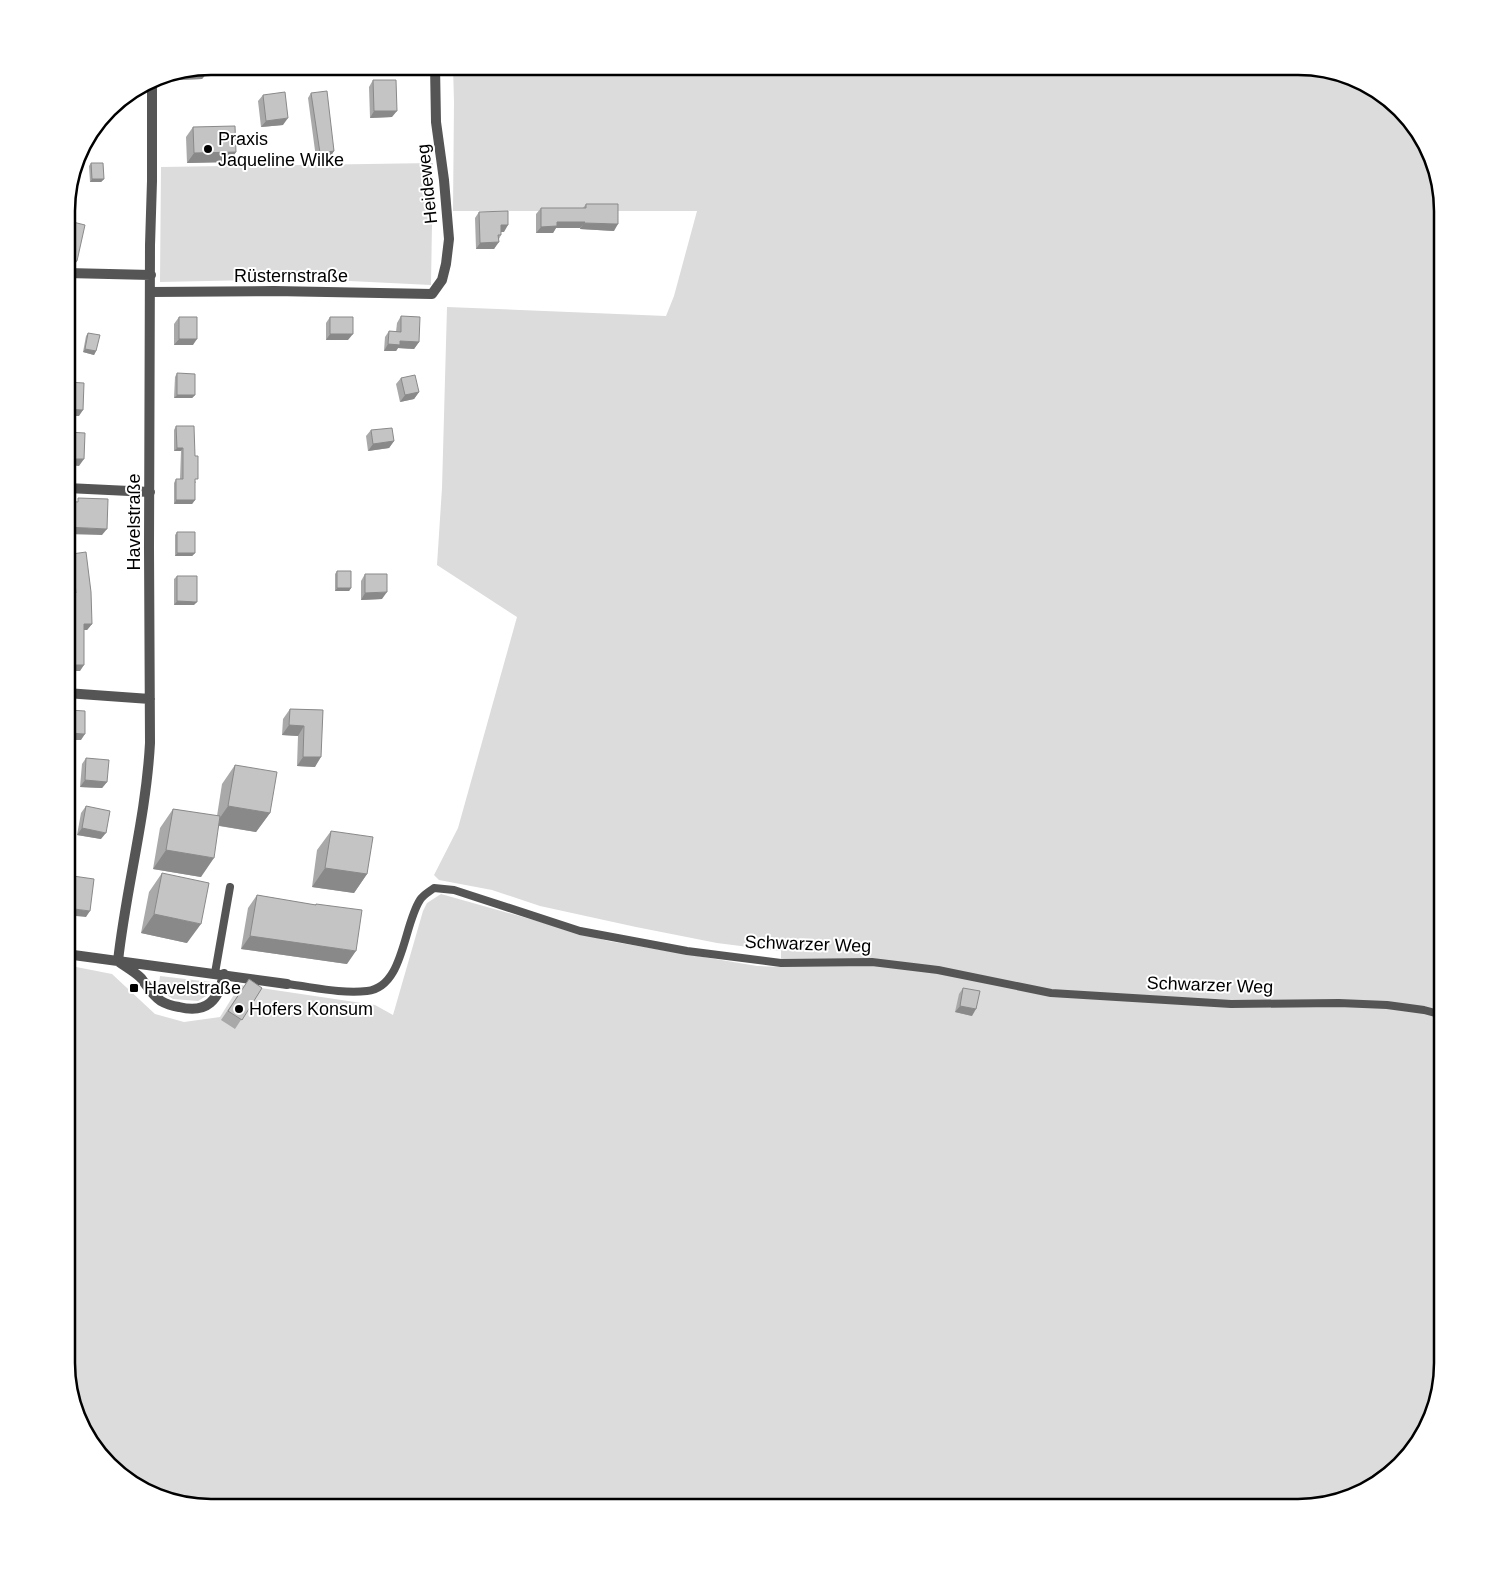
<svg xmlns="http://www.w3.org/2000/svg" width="1509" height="1574" font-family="Helvetica,sans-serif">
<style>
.green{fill:#dcdcdc}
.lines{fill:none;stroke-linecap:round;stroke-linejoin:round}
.service{stroke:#555;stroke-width:8}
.minor{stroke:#555;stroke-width:10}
.wall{fill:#a9a9a9}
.shaded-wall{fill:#898989}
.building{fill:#c4c4c4;stroke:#898989}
.poi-dot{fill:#000;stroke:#fff;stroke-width:2}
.labels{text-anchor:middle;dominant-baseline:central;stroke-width:4;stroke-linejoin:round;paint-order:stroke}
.poi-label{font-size:18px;fill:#000;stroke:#fff;text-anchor:start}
.street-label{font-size:18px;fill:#000;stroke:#fff}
.rim{fill:none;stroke:#000;stroke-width:2.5}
</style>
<rect width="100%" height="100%" fill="#fff"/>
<path class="green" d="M 453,66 L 1307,67 L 1362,81 L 1407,116 L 1435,164 L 1443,211 L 1443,1363 L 1428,1427 L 1393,1472 L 1345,1500 L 1298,1508 L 211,1508 L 147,1493 L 102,1458 L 74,1410 L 66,1363 L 66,965 L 112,974 L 155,1014 L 184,1022 L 220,1017 L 240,985 L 375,1005 L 393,1015 L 423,911 L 427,903 L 441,894 L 608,941 L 757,966 L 781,967 L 781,951 L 717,943 L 636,927 L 540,906 L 492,890 L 439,880 L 434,875 L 458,828 L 517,617 L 437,565 L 442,488 L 447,307 L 666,316 L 674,296 L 697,211 L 453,211 L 454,102 Z
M 433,163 L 431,285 L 309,279 L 160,282 L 161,167 Z
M 160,976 L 211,982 L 206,996 L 198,1001 L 173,999 L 162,992 L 159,984 Z"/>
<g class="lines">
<path class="service" d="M 215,973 L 230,887
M 287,984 C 313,987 341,994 367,991 C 404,987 403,926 420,900 C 423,895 429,892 434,888 L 454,890 L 580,931 L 687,951 L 781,963 L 872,962 L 938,970 L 1051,993 L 1231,1004 L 1339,1003 L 1387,1005 L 1424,1010 L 1443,1015
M 1352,1496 L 1406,1455"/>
<path class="minor" d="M 67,273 L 151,275
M 151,292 L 274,291 L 432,294 L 442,280 L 446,264 L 449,239 L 444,180 L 436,122 L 435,66
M 67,488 L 150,492
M 66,693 L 150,699
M 66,954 L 287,984
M 118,961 C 126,888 146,817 150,743 L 149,548 L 150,245 L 152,181 L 152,80
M 119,962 C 126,967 135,972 141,978 C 147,986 152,995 161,1001 C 166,1004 173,1006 179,1007 C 207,1014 219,1000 224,974"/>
</g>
<path class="wall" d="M 207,67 L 207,73 L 202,79 L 178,80 L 178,73 Z
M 373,80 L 392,117 L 370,118 L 369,87 Z
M 311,93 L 334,151 L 330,157 L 316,158 L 308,98 Z
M 263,95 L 283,125 L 261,127 L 258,101 Z
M 193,127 L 236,152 L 229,162 L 187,163 L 186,137 Z
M 91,163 L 104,179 L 101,182 L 90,182 L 89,166 Z
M 586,204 L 614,231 L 580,229 L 580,228 L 556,228 L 553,233 L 536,233 L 536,214 L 541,208 L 583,208 Z
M 479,212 L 504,232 L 501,232 L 501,235 L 494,249 L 476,249 L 475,218 Z
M 73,222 L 77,261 L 75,264 L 67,262 L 67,250 L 71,226 Z
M 401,316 L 419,342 L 414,349 L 398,348 L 396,351 L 384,351 L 385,337 L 389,331 L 396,332 L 397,323 Z
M 179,317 L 193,345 L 174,345 L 174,324 Z
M 330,317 L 348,340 L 326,340 L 326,323 Z
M 88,333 L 96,351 L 94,355 L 83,352 L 86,336 Z
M 177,373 L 195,395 L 192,398 L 174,398 L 175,377 Z
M 401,378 L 419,392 L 414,399 L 400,402 L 396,384 Z
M 176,426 L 196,483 L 195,483 L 195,500 L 192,504 L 174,504 L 174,483 L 176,479 L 180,479 L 181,451 L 174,451 L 174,430 Z
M 371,430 L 394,441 L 389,448 L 368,451 L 366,436 Z
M 177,532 L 195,553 L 192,556 L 175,556 L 175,535 Z
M 72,554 L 92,624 L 87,630 L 84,630 L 80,671 L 66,671 L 66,597 L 70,593 L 71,593 L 67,560 Z
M 337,571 L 351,588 L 349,591 L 335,591 L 335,574 Z
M 365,574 L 382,599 L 361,600 L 361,581 Z
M 177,576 L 194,605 L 174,605 L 174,579 Z
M 290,709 L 323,710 L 315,767 L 297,766 L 298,736 L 282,735 L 283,719 Z
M 69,710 L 81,740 L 66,740 L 66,713 Z
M 86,758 L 107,782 L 102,788 L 80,787 L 82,764 Z
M 235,765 L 270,813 L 256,832 L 219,826 L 201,877 L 153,869 L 160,828 L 173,809 L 217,816 L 222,784 Z
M 86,806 L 101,839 L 77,835 L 81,813 Z
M 331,831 L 367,874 L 354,893 L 312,887 L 317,850 Z
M 162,873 L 187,943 L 141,933 L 149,892 Z
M 257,895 L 315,905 L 316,904 L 347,964 L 241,949 L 248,908 Z
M 249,979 L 262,988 L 235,1029 L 221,1020 Z
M 963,988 L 972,1016 L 955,1012 L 959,994 Z"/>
<path class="shaded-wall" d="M 183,73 L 207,73 L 202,79 L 178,80 Z
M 374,111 L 397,111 L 392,117 L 370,118 Z
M 288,118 L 283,125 L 261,127 L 266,121 Z
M 334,151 L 330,157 L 316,158 L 320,153 Z
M 236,152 L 229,162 L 187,163 L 194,153 Z
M 92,179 L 104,179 L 101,182 L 90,182 Z
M 557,222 L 585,222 L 580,228 L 556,228 L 553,233 L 536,233 L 541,227 Z
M 584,223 L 618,224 L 614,231 L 580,229 Z
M 501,225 L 508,225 L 504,232 L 497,232 Z
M 499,242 L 494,249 L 476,249 L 480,243 Z
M 67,259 L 77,261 L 75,264 L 67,262 Z
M 330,334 L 353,334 L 348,340 L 326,340 Z
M 179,339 L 197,339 L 193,345 L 174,345 Z
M 400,341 L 419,342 L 414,349 L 398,348 L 396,351 L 384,351 L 388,344 Z
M 85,349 L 96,351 L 94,355 L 83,352 Z
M 419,392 L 414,399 L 400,402 L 405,395 Z
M 177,395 L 195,395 L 192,398 L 174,398 Z
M 67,409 L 83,410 L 79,416 L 67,416 Z
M 394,441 L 389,448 L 368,451 L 373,444 Z
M 177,448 L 183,448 L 181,451 L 174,451 Z
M 67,459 L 84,459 L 79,466 L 67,465 Z
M 176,500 L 195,500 L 192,504 L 174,504 Z
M 66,527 L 107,529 L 102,535 L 66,534 Z
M 177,553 L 195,553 L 192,556 L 175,556 Z
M 337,588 L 351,588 L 349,591 L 335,591 Z
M 387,592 L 382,599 L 361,600 L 365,593 Z
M 177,601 L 197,602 L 194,605 L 174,605 Z
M 84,624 L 92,624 L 87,630 L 79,630 Z
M 68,665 L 84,665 L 80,671 L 66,671 L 66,667 Z
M 289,725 L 304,726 L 298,736 L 282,735 Z
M 69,733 L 85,734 L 81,740 L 66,740 L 66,736 Z
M 303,757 L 321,757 L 315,767 L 297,766 Z
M 85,780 L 107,782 L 102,788 L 80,787 Z
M 228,806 L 270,813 L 256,832 L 215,825 Z
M 82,828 L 106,833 L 101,839 L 77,835 Z
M 166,850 L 214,858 L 201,877 L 153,869 Z
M 325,868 L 367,874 L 354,893 L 312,887 Z
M 66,908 L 90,911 L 86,917 L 66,915 Z
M 154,914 L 201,924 L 187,943 L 141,933 Z
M 250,936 L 356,951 L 347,964 L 241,949 Z
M 960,1006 L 976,1009 L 972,1016 L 955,1012 Z"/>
<path class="building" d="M 207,67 L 207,73 L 183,73 L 183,72 Z
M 373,80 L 396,80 L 397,111 L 374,111 Z
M 327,91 L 334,151 L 320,153 L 311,93 Z
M 285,92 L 288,118 L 266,121 L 263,95 Z
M 235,126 L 236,152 L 194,153 L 193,127 Z
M 91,163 L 103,163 L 104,179 L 92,179 Z
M 586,204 L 618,204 L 618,224 L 584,223 L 585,222 L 557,222 L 557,226 L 541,227 L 541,208 L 586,208 Z
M 508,211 L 508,225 L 501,225 L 501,235 L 498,235 L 499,242 L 480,243 L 479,212 Z
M 73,222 L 85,225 L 77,261 L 67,258 Z
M 401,316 L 420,317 L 419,342 L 400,341 L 400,345 L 388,344 L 389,331 L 401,332 Z
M 179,317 L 197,317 L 197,339 L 179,339 Z
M 330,317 L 353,317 L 353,334 L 330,334 Z
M 88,333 L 100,335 L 96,351 L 85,349 Z
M 177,373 L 195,374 L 195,395 L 177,395 Z
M 415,375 L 419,392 L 405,395 L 401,378 Z
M 67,382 L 84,383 L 83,410 L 67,409 Z
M 176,426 L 194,426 L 195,456 L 198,456 L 198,479 L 195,479 L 195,500 L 176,500 L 176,479 L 183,479 L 183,448 L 177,448 Z
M 392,428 L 394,441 L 373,444 L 371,430 Z
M 67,432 L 85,433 L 84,459 L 67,459 Z
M 78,498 L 108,499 L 107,529 L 66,527 L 66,501 L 78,502 Z
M 177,532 L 195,532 L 195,553 L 177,553 Z
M 86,552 L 91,592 L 92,624 L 84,624 L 84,665 L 68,665 L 68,642 L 71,642 L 70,593 L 76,593 L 72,554 Z
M 337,571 L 351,571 L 351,588 L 337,588 Z
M 365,574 L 387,574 L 387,592 L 365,593 Z
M 177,576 L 197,576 L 197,602 L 177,601 Z
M 290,709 L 323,710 L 321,757 L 303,757 L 304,726 L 289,725 Z
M 69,710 L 85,711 L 85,734 L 69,733 Z
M 86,758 L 109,760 L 107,782 L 85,780 Z
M 235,765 L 277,772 L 270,813 L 228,806 Z
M 86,806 L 110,811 L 106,833 L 82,828 Z
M 173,809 L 220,816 L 214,858 L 166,850 Z
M 331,831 L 373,837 L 367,874 L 325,868 Z
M 162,873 L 209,883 L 201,924 L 154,914 Z
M 73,876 L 94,879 L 90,911 L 66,908 L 66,881 L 71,882 Z
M 257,895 L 316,905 L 316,904 L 362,910 L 356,951 L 250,936 Z
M 249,979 L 262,988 L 242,1020 L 228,1011 Z
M 963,988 L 980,991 L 976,1009 L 960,1006 Z"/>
<g class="poi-dot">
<circle cx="208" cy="149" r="5"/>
<rect x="129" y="983" width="10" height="10" rx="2.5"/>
<circle cx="239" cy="1009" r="5"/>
</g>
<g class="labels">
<g class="poi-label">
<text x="218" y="139">Praxis<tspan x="218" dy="21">Jaqueline Wilke</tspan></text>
<text x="144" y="988">Havelstraße</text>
<text x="249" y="1009">Hofers Konsum</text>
</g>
<g class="street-label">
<text transform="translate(427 184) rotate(-96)">Heideweg</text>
<text x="291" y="276">Rüsternstraße</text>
<text transform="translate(134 522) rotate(-90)">Havelstraße</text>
<text transform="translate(808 944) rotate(2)">Schwarzer Weg</text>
<text transform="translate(1210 985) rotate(2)">Schwarzer Weg</text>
</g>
</g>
<path d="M0 0H1509V1574H0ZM211 75H1298A136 136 0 0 1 1434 211V1363A136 136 0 0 1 1298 1499H211A136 136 0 0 1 75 1363V211A136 136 0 0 1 211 75Z" fill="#fff" fill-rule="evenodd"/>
<path class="rim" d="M211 75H1298A136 136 0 0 1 1434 211V1363A136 136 0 0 1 1298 1499H211A136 136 0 0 1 75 1363V211A136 136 0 0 1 211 75Z"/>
</svg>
